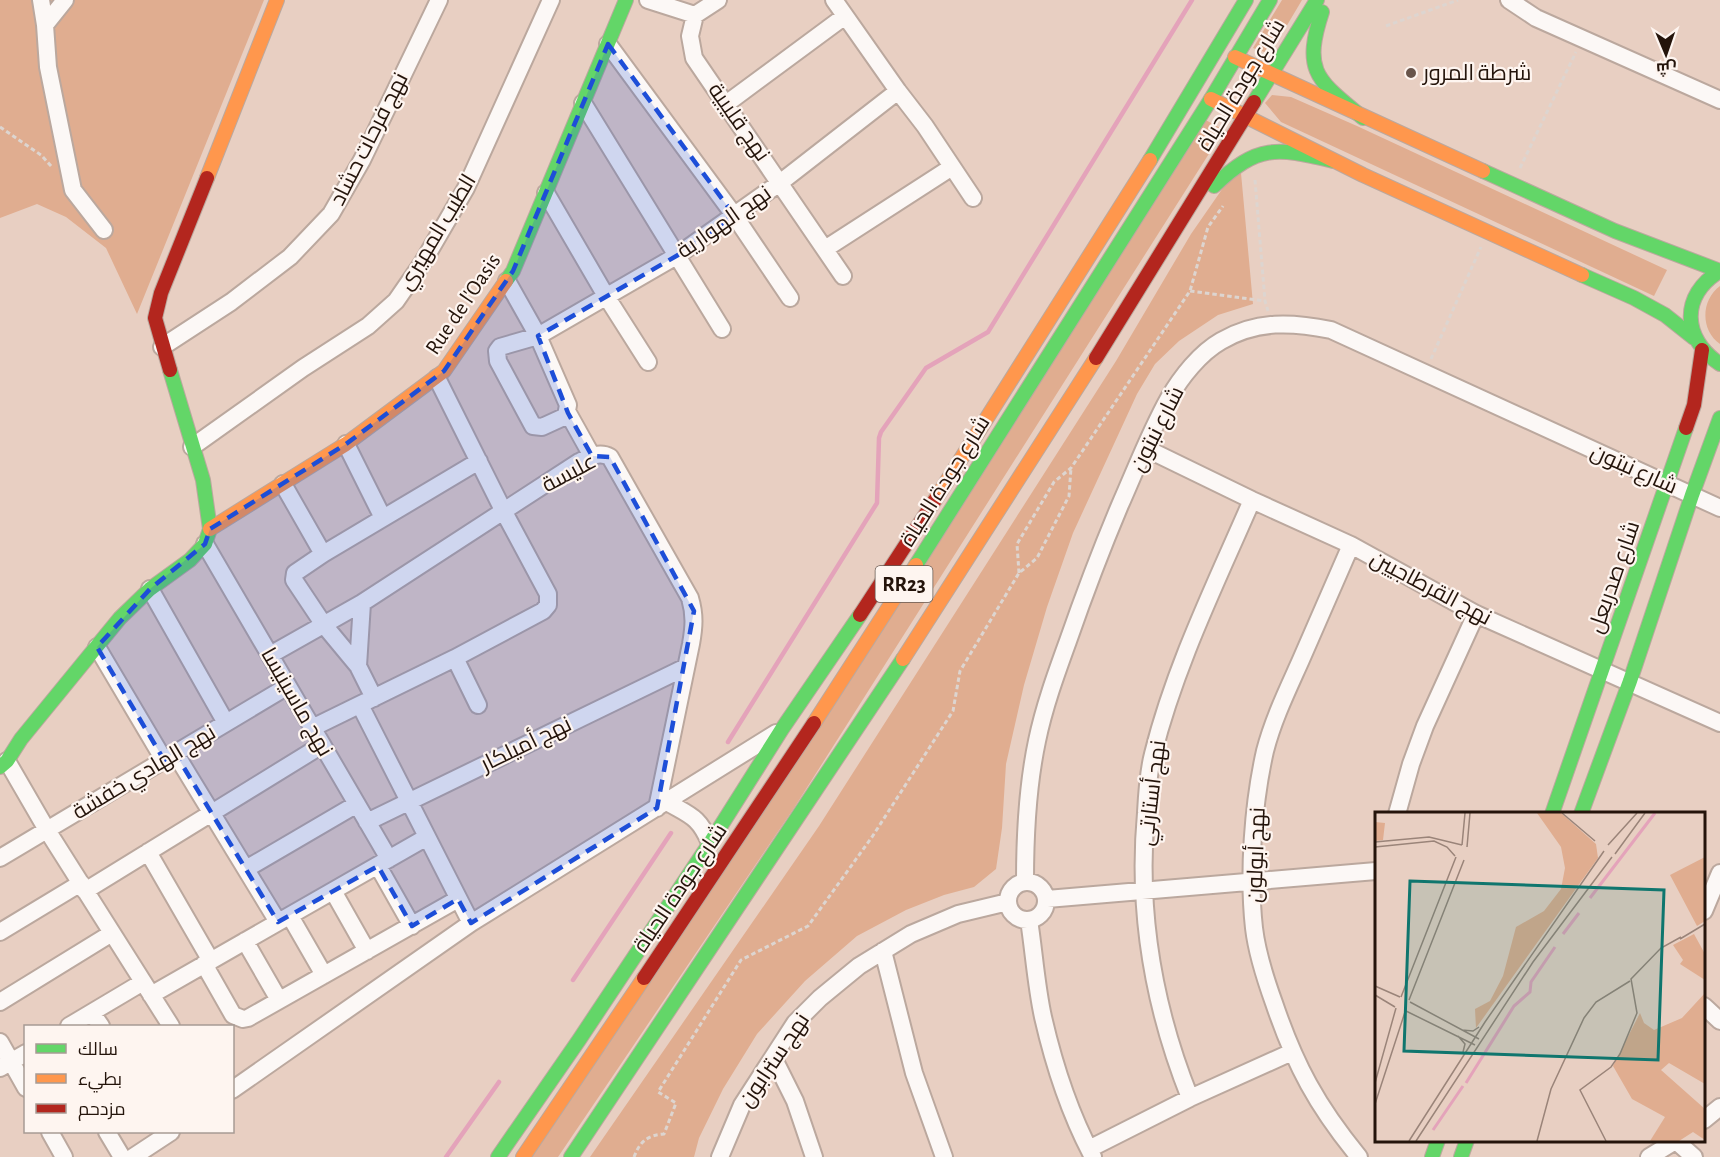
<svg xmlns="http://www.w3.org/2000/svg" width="1720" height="1157" font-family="'Alegreya Sans',Cairo,sans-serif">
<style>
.green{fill:#e0ad90}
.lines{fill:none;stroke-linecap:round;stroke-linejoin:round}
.stream{stroke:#e4a3ba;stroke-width:4.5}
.street-casing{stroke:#bba89e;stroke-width:20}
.fast-casing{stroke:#bba89e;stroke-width:16}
.slow-casing{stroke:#bba89e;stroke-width:16}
.jam-casing{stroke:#bba89e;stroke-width:16}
.path{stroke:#ddd5d0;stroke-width:3;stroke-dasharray:4.5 3;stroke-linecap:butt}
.street{stroke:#fcf8f6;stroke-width:16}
.fast{stroke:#63d668;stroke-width:14}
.slow{stroke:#ff974d;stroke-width:14}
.jam{stroke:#b3261e;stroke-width:14}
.marked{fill:#1d4ed8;fill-opacity:0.2;stroke:#1d4ed8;stroke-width:4.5;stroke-dasharray:12 8;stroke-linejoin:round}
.poi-dot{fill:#69554b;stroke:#fef5f0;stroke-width:2}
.labels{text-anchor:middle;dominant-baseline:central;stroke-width:4.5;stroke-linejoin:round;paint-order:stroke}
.shield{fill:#fef5f0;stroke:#655850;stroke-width:1.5}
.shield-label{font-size:21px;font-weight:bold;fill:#24140b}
.poi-label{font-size:22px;fill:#24140b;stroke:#fef5f0;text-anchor:start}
.street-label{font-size:22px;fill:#24140b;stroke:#fef5f0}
.inset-river{fill:none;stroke:#e4a3ba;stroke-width:3}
.inset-road{fill:none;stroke:#9a8479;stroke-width:1.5}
.view{fill:#0f766e;fill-opacity:0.15;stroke:#0f766e;stroke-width:3}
.inset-edge{fill:none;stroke:#24140b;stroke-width:3}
</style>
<rect width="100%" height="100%" fill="#e8cfc2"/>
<path class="green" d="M 0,0 L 264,0 L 137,314 L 106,248 L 66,217 L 37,204 L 0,218 Z
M 1282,0 L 1302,0 L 1270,54 L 1253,48 Z
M 1272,95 L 1291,97 L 1357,126 L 1667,270 L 1654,296 L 1281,122 L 1265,103 Z
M 1202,118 L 1224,130 L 794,808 L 558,1157 L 529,1157 Z
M 1241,173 L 1253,304 L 1218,315 L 1179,341 L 1155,364 L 1137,394 L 1073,533 L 1047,607 L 1024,685 L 1006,764 L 1002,828 L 996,869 L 974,887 L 944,895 L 906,910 L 857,936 L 805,981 L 757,1034 L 723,1089 L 699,1138 L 694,1157 L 590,1157 L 819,826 L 1116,361 L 1191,234 L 1225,185 Z
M 1720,286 L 1720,344 C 1700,330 1701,300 1720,286 Z"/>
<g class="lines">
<path class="stream" d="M 728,742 L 877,503 L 879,438 L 881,432 L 926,368 L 988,332 L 1192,0
M 573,980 L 671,833
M 446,1157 L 499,1082"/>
<g class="street-casing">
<path id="street" d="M 41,0 L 45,25 L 48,67 L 73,190 L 104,230
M 648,0 L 695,15
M 718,0 L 695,15 L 690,36 L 694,58 L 843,276
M 834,0 L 898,91 L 925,126 L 973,198
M 1509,0 L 1536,18 L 1720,100
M 45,25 L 65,0
M 608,44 L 734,215 L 790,298
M 583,103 L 722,329
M 726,104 L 845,16
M 546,193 L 606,296 L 648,362
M 825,249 L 952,167
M 507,281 L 538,336 L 568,405 L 566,416 L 542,427 L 533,426 L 498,361 L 497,351 L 500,347 L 538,336 L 678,255 L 781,182 L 898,91
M 162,347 L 231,302 L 290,257 L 331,214 L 362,160 L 439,0
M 568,413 L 592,456
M 346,444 L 383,518
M 192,447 L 303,368 L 368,326 L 396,301 L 423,262 L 466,188 L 551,0
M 1145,448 L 1252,500 L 1351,545 L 1476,614 L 1720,723
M 283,484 L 323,554
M 205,544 L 389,859
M 1351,545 C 1334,584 1317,623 1300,662 C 1287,691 1273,720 1265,751 C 1253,804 1248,874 1254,928 C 1257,954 1265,978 1274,1003 C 1295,1065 1317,1106 1359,1157
M 150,589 L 226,723
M 97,647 L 164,760
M 270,655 L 362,603 L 579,462 C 589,457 599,451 610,457 L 690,598 C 695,615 694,627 691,644 L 657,808
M 455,658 L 478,705
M 358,666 L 362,603
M 374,698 L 358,666 L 324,625 L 294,580 L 295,573 L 323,554 L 479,461
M 360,705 L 471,923
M 312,728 L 455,658 L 543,611 L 548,605 L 548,594 L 504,512 L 437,378
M 175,753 L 278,922
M 7,761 L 47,830 L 171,1026
M 667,802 C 689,815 699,816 710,843
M 1397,814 L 1411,764 L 1425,726 L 1476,614
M 367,822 L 686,667
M 148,852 L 211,961
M 0,858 L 288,686
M 378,866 L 412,926
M 246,869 L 357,804
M 1025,881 C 1025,834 1027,788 1037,741 C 1044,707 1056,674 1068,641 C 1084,595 1101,550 1120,505 C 1136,469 1150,432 1169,398 C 1181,377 1200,353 1221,341 C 1257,320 1292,322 1331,330 L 1720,508
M1008 901a19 19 0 1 1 38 0a19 19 0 1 1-38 0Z
M 85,891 L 322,745
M 333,891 L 367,951
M 1047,899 L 1376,871
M 1704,911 L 1720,873
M 290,916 L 324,975
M 1029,920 C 1034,952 1036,985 1043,1017 C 1054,1065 1070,1114 1093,1157
M 0,932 L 81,883
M 245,941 L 279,1000
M 883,951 L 914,1073 L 944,1157
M 204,964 L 233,1015 L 243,1019 L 248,1018 L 458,899
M 151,995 L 427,837
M 0,1002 L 112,933
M 1704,1006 L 1720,1021
M 92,1013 L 101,1026
M 69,1026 L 143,982
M 0,1042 L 26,1088
M 773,1057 L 795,1101 L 814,1157
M 0,1068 L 26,1053
M 232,1090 L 471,923 L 776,733
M 1190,1098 C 1154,1008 1137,911 1146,813 C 1147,794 1148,773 1153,754 C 1175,666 1216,583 1252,500
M 1704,1120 L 1720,1107
M 50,1132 L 64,1157
M 107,1132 L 122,1157
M 1676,1141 L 1694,1157
M 1089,1149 L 1190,1098 L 1292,1052
M 133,1157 L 171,1132
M 720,1157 L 742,1105 L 795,1023 L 820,998 L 859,966 L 911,934 L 958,914 L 1008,902
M 1649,1157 L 1677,1140"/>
</g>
<g class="fast-casing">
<path id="fast" d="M 1322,12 C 1302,73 1318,80 1363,118
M 1254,102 L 1317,0
M 1150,160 L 1246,0
M 1483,171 L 1615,231 L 1720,271
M 1214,186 C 1259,143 1277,148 1334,161
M 1720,271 C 1680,295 1682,339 1720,364
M 1582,275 L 1634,298 L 1665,315 L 1694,338
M 506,281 L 513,271 L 626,0
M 916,565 L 1211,99 L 1270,0
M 0,767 L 7,761 L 21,739 L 120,618 L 150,589 L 190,560 L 205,544 L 210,529 L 203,480 L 170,370
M 1552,814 L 1686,428
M 1581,814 L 1630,681 L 1692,495 L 1720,418
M 498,1157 L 579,1040 L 710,843 L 782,729 L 860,615
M 571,1157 L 903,659
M 1432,1157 L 1438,1140
M 1461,1157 L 1467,1140"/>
</g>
<g class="slow-casing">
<path id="slow" d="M 1235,57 L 1483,171
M 1211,99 L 1363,175 L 1582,275
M 207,178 L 277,0
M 935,500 L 1150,160
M 210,529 L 346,444 L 444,371 L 506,281
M 903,659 L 1096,358
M 814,723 L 916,565
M 523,1157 L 644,978"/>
</g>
<g class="jam-casing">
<path id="jam" d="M 1096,358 L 1254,102
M 170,370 L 155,318 L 161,293 L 207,178
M 1686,428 L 1694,405 L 1702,350
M 860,615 L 935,500
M 644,978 L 814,723"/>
</g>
<path class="path" d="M 1386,26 L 1458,0
M 0,127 L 41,155 L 52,167
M 1520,168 L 1576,52
M 1255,180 L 1265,301 L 1268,311
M 1190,291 L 1265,301
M 1431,359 L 1481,247
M 1019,573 L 1017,544 L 1054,482 L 1071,468 L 1190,291 L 1208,227 L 1223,206
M 634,1157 C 640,1141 648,1135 664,1134 L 676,1103 L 658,1092 L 741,960 L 808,926 L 872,837 L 953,711 L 960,671 L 1019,573 L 1037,558 L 1069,496 L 1071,468"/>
<use href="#street" class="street"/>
<use href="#fast" class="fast"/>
<use href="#slow" class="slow"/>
<use href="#jam" class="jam"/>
</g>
<path class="marked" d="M 608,44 L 734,215 L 678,255 L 538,336 L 568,413 L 592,456 L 610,457 L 694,611 L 657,808 L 471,923 L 458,899 L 412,926 L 378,866 L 278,922 L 175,753 L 164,760 L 97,647 L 150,589 L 205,544 L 210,529 L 346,444 L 444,371 L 513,271 Z"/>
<circle class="poi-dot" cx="1411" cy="73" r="6"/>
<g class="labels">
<rect class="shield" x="875.5" y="566" width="57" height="36" rx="4.5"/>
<g class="shield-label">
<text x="904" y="584">RR23</text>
</g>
<g class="poi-label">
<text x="1423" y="73">شرطة المرور</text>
</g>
<g class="street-label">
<text transform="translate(1241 85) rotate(-59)">شارع جودة الحياة</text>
<text transform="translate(739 122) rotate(55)">نهج قليبية</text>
<text transform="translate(369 139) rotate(-63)">نهج فرحات حشاد</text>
<text transform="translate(724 222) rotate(-35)">نهج الهوارية</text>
<text transform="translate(437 232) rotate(-59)">الطيب المهيري</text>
<text transform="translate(463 304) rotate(-56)">Rue de l'Oasis</text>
<text transform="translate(1157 429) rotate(-63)">شارع نبتون</text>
<text transform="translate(1634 469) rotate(24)">شارع نبتون</text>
<text transform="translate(569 473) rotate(-28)">عليسة</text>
<text transform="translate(945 481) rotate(-58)">شارع جودة الحياة</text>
<text transform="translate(1614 577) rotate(-71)">شارع صدربعل</text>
<text transform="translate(1431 588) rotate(28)">نهج القرطاجيين</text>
<text transform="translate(297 702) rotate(60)">نهج ماسينيسا</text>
<text transform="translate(526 744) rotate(-26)">نهج أميلكار</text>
<text transform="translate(144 772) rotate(-31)">نهج الهادي خفشة</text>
<text transform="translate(1152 793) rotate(-83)">نهج أستارتي</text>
<text transform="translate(1256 855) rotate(-88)">نهج أبولون</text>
<text transform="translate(680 888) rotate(-56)">شارع جودة الحياة</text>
<text transform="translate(774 1060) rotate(-56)">نهج سترابون</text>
</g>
</g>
<g transform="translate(1375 812)">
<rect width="330" height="330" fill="#e8cfc2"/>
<path d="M 162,1 L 186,1 L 221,32 L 223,46 L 101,216 L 100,197 L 115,189 L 128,164 L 141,115 L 169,99 L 186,77 L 190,56 L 186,35 ZM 0,10 L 10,11 L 8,28 L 0,29 ZM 330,45 L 330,109 L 322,114 L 295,63 ZM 319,122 L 330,142 L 330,168 L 305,152 L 308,148 L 298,133 ZM 330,181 L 330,272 L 294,251 L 286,258 L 330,297 L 330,328 L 318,320 L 304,329 L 275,329 L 290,305 L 257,287 L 238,254 L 265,201 L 269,211 L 279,218 L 307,206 Z" fill="#e0ad90"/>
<path class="inset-river" d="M 215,86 L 280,1M 188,122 L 204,101M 91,271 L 139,194 L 155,180 L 156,170 L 180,135M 58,318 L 88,274"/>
<path class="inset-road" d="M 187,1 L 220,29M 0,30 L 54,25 L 87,33M 87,33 L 90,1M 233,33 L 262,1M 0,35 L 59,29 L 72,35 L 80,44M 92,35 L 95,1M 240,42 L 270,1M 305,127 L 330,112M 0,174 L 25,185M 0,183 L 20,195M 26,185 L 81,45M 34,188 L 89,48M 35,190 L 104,227M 31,199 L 100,233M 87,218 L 98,219 L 104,215M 83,224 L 90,232 L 88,240M 0,271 L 21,196M 0,292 L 30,200M 34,329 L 110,210 L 229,39M 41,329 L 158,150 L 237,45M 162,329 L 176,277 L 209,206 L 221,190 L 255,169M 231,329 L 205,278 L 236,255 L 245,242 L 262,201 L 256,167 L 286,136 L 306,125"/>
<path class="view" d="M 35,69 L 289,78 L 283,248 L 29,239 Z"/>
<rect width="330" height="330" class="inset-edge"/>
</g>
<rect x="24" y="1025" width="210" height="108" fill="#fef5f0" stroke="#a79b94" stroke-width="1.5"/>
<rect x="36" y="1044" width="30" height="9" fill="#63d668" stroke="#a79b94" stroke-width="1.5"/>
<text x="78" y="1055" font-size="18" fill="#24140b">سالك</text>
<rect x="36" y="1074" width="30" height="9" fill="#ff974d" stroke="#a79b94" stroke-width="1.5"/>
<text x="78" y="1085" font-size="18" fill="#24140b">بطيء</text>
<rect x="36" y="1104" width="30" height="9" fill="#b3261e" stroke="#a79b94" stroke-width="1.5"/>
<text x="78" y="1115" font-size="18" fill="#24140b">مزدحم</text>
<g transform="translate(1666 54) rotate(178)" stroke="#fef5f0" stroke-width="4.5" paint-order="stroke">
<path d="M0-4.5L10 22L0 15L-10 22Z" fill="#24140b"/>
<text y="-9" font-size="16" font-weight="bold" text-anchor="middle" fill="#24140b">ش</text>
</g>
</svg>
